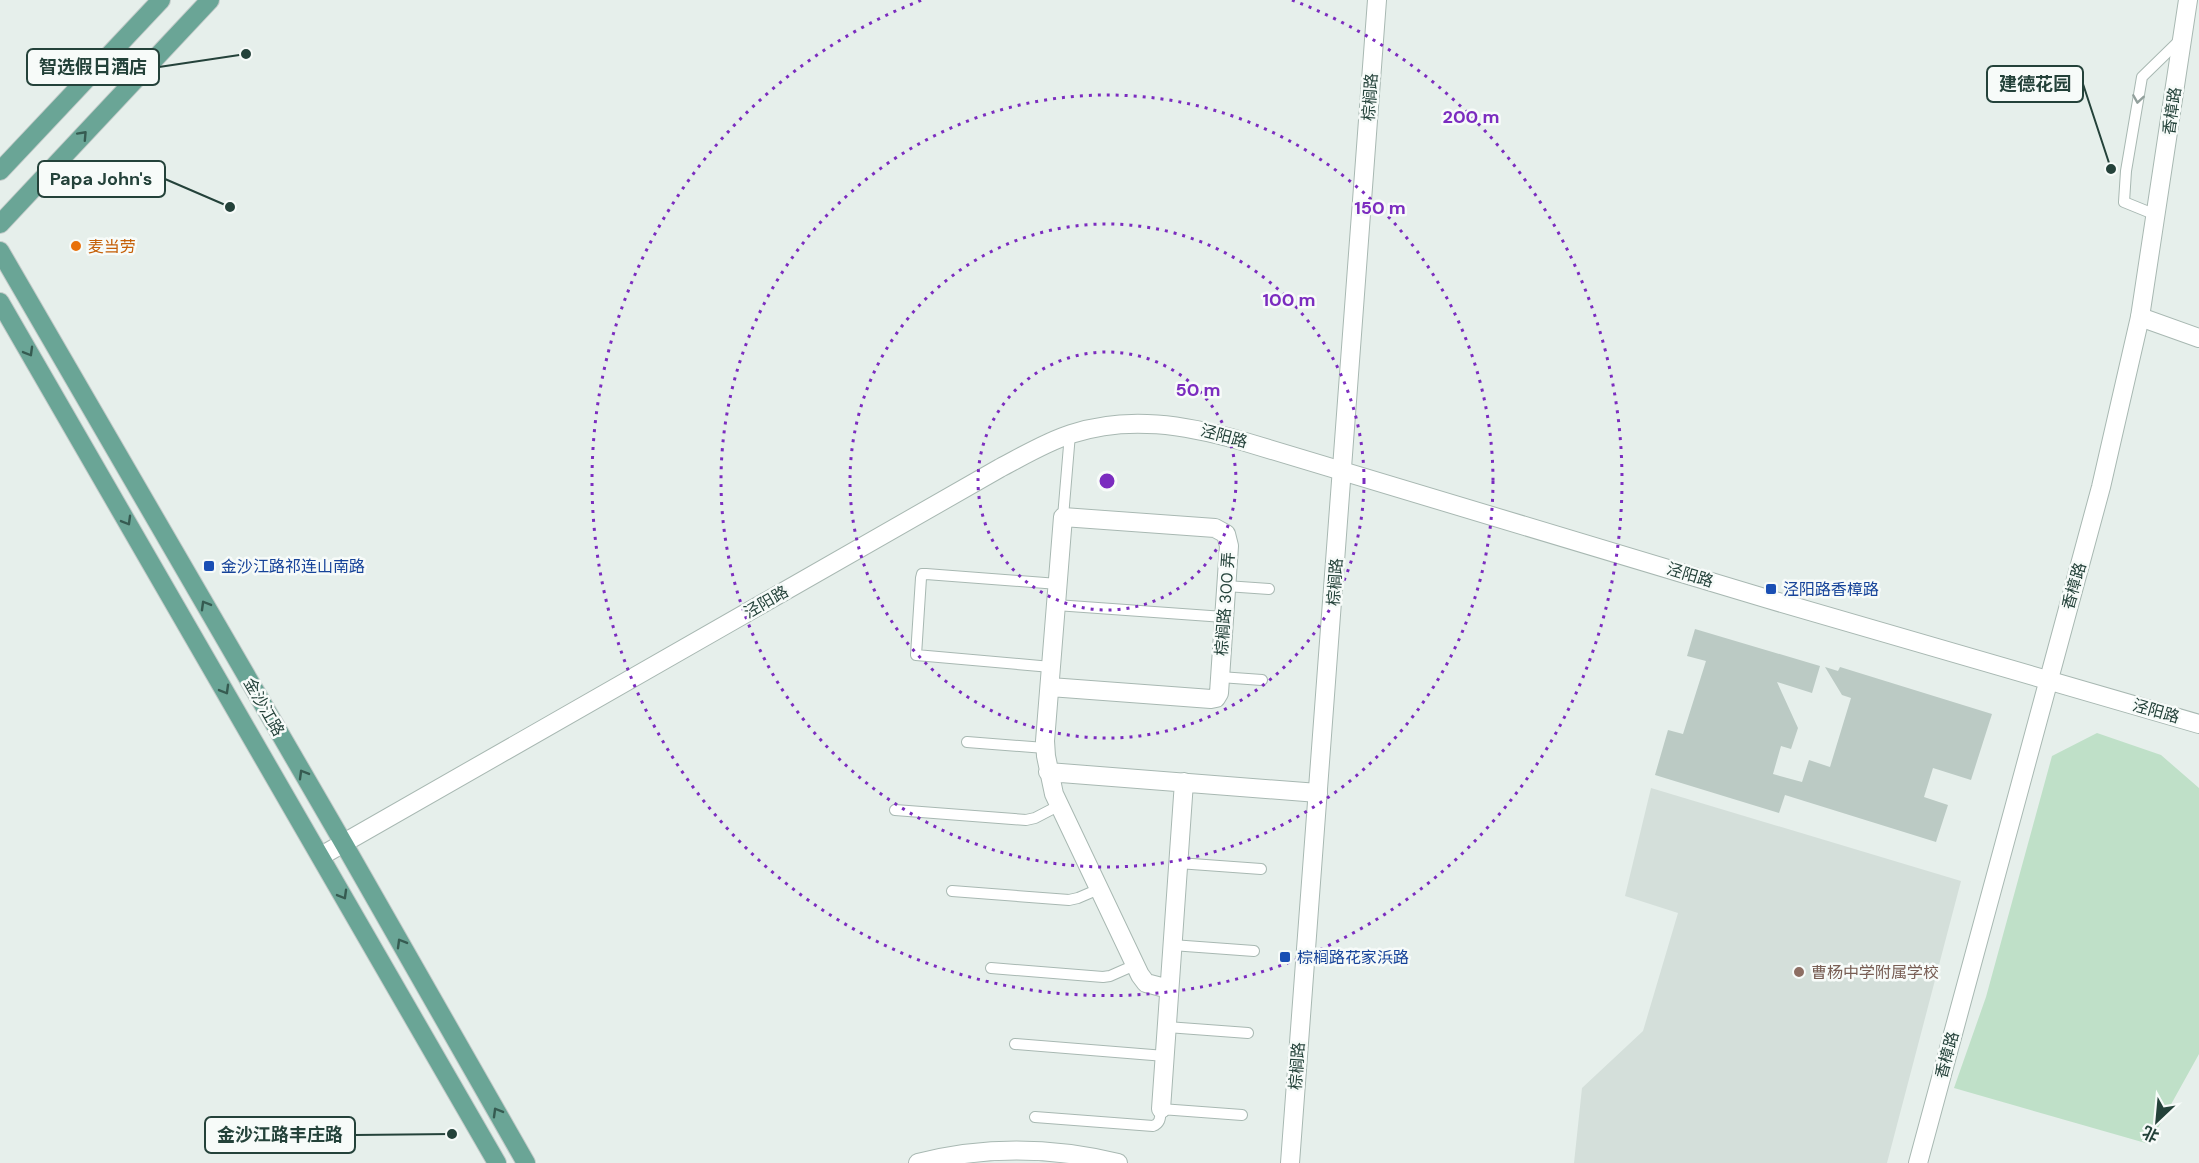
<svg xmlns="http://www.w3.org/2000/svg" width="2199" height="1163" font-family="'DM Sans','Noto Sans SC',sans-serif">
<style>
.built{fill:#d4dfda}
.green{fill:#bfe0c8}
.building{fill:#bbcac4}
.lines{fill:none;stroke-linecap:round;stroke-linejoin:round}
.service-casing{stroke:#a8b8b2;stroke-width:12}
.minor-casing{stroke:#a8b8b2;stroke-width:20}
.tertiary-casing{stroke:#a8b8b2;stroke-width:20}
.primary-casing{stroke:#c2cac8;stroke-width:20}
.service{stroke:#fff;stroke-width:10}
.minor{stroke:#fff;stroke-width:18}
.tertiary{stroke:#fff;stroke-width:18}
.primary{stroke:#6aa596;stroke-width:18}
.oneway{stroke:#92a09c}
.oneway2{stroke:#365b51}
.ring{fill:none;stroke:#7b2cbf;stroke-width:3;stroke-dasharray:3 6}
.food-dot{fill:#e8710a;stroke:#f7fbf9;stroke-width:2}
.transit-dot{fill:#1a4fb4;stroke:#f7fbf9;stroke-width:2}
.education-dot{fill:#8d6e63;stroke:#f7fbf9;stroke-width:2}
.labels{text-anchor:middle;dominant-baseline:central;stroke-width:5;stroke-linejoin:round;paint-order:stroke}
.street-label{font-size:16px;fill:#24423a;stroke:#f7fbf9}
.food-label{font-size:16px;fill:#c56008;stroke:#f7fbf9;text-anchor:start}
.transit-label{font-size:16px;fill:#164399;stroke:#f7fbf9;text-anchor:start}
.education-label{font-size:16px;fill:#785e54;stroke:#f7fbf9;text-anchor:start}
.centre{fill:#7b2cbf;stroke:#f7fbf9;stroke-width:3}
.ring-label{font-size:18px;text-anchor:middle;font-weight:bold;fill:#7b2cbf;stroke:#f7fbf9;stroke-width:5;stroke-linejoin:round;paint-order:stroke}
.leader{fill:none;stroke:#24423a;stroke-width:2}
.callout-dot{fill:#24423a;stroke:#f7fbf9;stroke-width:2}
.callout{fill:#f7fbf9;stroke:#24423a;stroke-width:2}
.callout-label{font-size:18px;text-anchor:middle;font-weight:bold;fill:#24423a}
</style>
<rect width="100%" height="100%" fill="#e6efeb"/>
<path class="built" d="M 1651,788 L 1961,881 L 1887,1163 L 1574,1163 L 1582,1088 L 1643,1031 L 1678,913 L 1625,896 Z"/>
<path class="green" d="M 2097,733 L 2161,755 L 2199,788 L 2199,1054 L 2149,1144 L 1954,1088 L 1986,997 L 2052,756 Z"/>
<path class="building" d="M 1695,629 L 1820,666 L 1812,693 L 1777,682 L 1798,728 L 1791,749 L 1781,746 L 1773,774 L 1802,782 L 1809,760 L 1830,767 L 1851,698 L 1842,695 L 1825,667 L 1838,671 L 1840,667 L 1992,714 L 1971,780 L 1933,768 L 1924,797 L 1948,805 L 1936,842 L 1785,795 L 1779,813 L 1655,775 L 1668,730 L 1683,734 L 1706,661 L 1687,656 Z"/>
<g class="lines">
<g class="service-casing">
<path id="service" d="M 2156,215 L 2124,202 L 2126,171 L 2142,77 L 2181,39
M 1063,517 L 1070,434
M 1226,586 L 1269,589
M 1056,605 L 1224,617
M 1051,667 L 916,655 L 921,578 L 922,574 L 926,574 L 1058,584
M 1220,677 L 1262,680
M 967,742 L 1045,748
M 895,810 L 1026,820 L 1035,818 L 1060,805
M 1178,863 L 1261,869
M 952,891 L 1069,900 L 1078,898 L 1099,889
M 1172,945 L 1254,951
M 991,968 L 1103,977 L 1110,976 L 1135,965
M 1167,1027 L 1248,1033
M 1015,1044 L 1165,1056
M 1035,1117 L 1153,1126 C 1161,1123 1160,1117 1161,1109 L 1242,1115"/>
</g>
<g class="minor-casing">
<path id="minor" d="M 2140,317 L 2199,338
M 1050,687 L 1211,699 L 1216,698 L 1219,693 L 1229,546 L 1226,534 L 1215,528 L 1063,517 L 1045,741 L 1046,756 L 1054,794 L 1140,975 L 1146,983 L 1169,989
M 1048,772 L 1318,793
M 321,856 L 1000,468 C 1023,456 1046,442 1071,434 C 1128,415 1186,425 1242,441 L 1768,599 L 2199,724
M 1161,1109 L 1184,782
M 918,1163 C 984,1146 1052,1147 1118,1163"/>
</g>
<g class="tertiary-casing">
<path id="tertiary" d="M 1290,1163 L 1377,0
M 1918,1163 L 2101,487 L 2140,317 L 2188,0"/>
</g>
<g class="primary-casing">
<path id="primary" d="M 0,171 L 161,0
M 0,224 L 210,0
M 0,251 L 344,844 L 526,1163
M 0,302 L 497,1163"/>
</g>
<use href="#service" class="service"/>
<use href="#minor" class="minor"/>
<use href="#tertiary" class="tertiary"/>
<use href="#primary" class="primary"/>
</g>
<defs><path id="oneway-chevron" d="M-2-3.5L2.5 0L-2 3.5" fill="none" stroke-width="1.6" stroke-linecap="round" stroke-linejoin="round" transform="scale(1.5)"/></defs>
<use class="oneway" href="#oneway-chevron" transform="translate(2138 99) rotate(99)"/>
<g class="oneway2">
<use href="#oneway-chevron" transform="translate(83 135) rotate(-47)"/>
<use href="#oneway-chevron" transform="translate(29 352) rotate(60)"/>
<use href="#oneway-chevron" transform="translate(127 521) rotate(60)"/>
<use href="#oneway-chevron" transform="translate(205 605) rotate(-120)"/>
<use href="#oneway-chevron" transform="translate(225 690) rotate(60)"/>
<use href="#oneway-chevron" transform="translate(303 774) rotate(-120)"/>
<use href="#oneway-chevron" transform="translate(343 895) rotate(60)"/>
<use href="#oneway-chevron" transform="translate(401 943) rotate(-120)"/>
<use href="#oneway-chevron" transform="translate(497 1112) rotate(-120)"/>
</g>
<g class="ring">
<circle cx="1107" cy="481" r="129"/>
<circle cx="1107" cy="481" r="257"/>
<circle cx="1107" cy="481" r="386"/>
<path d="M1292 0A515 515 0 1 1 922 0"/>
</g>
<circle class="food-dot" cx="76" cy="246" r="6"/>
<g class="transit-dot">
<rect x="203" y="560" width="12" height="12" rx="3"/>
<rect x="1765" y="583" width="12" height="12" rx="3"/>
<rect x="1279" y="951" width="12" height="12" rx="3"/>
</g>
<circle class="education-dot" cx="1799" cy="972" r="6"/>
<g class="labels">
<g class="street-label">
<text transform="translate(1370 97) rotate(-86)">棕榈路</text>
<text transform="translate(2172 111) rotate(-82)">香樟路</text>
<text transform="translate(1224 436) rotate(15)">泾阳路</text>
<text transform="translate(1690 575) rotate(17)">泾阳路</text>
<text transform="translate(1335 582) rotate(-86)">棕榈路</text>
<text transform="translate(2074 586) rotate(-74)">香樟路</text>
<text transform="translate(766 602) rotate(-30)">泾阳路</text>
<text transform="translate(1225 604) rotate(-86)">棕榈路 300 弄</text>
<text transform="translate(264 707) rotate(60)">金沙江路</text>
<text transform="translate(2156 711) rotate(16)">泾阳路</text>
<text transform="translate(1947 1055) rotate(-75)">香樟路</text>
<text transform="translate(1297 1066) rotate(-86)">棕榈路</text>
</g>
<g class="food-label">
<text x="88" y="246">麦当劳</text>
</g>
<g class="transit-label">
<text x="221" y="566">金沙江路祁连山南路</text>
<text x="1783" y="589">泾阳路香樟路</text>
<text x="1297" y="957">棕榈路花家浜路</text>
</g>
<g class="education-label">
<text x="1811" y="972">曹杨中学附属学校</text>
</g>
</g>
<circle cx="1107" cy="481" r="9" class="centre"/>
<g class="ring-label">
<text x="1471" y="123">200 m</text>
<text x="1380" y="214">150 m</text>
<text x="1289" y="306">100 m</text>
<text x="1198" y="396">50 m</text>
</g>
<path class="leader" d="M246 54L159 67M2111 169L2083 84M230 207L165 179M452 1134L355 1135"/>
<g class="callout-dot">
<circle cx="246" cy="54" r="6"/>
<circle cx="2111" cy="169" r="6"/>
<circle cx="230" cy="207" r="6"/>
<circle cx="452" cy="1134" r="6"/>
</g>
<g class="callout">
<rect x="27" y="49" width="132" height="36" rx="6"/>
<rect x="1987" y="66" width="96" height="36" rx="6"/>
<rect x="38" y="161" width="127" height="36" rx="6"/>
<rect x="205" y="1117" width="150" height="36" rx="6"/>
</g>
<g class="callout-label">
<text x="93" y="73">智选假日酒店</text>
<text x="2035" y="90">建德花园</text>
<text x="101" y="185">Papa John's</text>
<text x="280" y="1141">金沙江路丰庄路</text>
</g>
<g transform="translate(2157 1121) rotate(206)" stroke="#f7fbf9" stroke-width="4.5" paint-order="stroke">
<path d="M0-4.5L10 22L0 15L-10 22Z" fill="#24423a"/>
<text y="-9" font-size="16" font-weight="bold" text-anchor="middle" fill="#24423a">北</text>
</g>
</svg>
